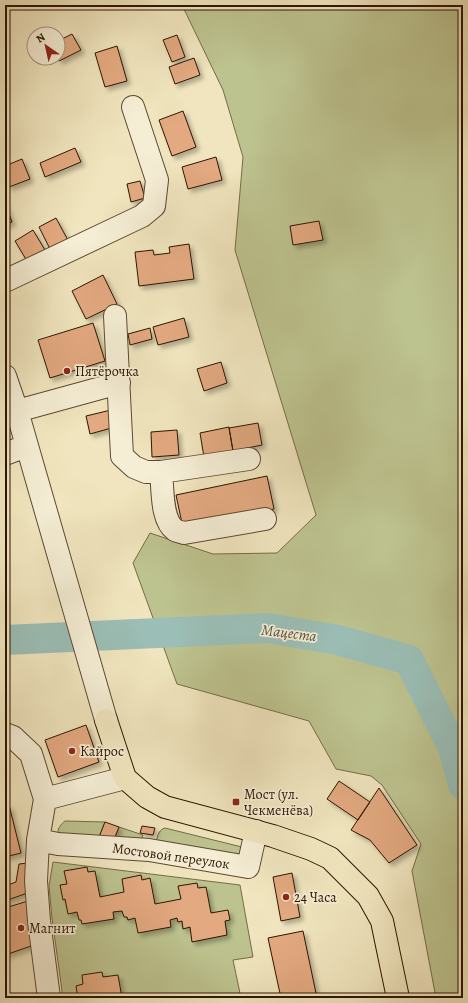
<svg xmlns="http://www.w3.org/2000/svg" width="468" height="1003" font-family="Alegreya,serif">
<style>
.green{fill:#bdc38f;stroke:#756c48}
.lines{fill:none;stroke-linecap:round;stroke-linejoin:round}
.river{stroke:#9bbeb6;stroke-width:30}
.building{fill:#e3a980;stroke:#2d1501;filter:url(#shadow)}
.minor-casing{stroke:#5e4930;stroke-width:24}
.major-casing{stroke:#2d1501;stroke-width:24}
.minor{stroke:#f5eed5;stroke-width:22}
.major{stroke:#f0e5be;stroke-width:22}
.poi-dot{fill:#8f2418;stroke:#f5eed5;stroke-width:1.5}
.labels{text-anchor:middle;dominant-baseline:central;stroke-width:3.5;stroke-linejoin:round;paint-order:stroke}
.poi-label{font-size:14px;fill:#2d1501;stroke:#f5eed5;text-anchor:start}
.street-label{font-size:14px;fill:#2d1501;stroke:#f5eed5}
.water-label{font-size:15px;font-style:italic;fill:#545040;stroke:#f5eed5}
</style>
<defs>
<filter id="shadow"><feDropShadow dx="3.5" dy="3.5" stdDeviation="2" flood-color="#0004"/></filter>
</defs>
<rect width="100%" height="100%" fill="#f0e5be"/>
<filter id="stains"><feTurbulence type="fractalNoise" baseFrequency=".005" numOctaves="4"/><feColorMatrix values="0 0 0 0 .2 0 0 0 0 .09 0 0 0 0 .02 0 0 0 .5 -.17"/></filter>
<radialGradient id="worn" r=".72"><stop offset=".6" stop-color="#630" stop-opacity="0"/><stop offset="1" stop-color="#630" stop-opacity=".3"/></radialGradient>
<path class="green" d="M 182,5 L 463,5 L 463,998 L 436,998 L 412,871 L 421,844 L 382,785 L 371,776 L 336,769 L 309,721 L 177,684 L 133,563 L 150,533 L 213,554 L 277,553 L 316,515 L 235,250 L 243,157 L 223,90 Z
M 65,821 L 105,822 L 99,837 L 113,842 L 119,827 L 143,835 L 140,843 L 66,841 C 55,836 56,828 65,821 Z
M 165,828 L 246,848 L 245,858 L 155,847 C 157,840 157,830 165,828 Z
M 53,862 L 240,885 L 253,957 L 233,960 L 241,998 L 63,998 L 52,918 L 49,886 Z"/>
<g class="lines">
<path class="river" d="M 5,640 L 268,628 L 338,640 L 409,660 L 453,748 L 463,785"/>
</g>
<path class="building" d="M 72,34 L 81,50 L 59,61 L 57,58 L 58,41 Z
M 177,35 L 185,57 L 172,62 L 163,40 Z
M 117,46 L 127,81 L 105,87 L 95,53 Z
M 194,58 L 200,75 L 175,84 L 169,67 Z
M 183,111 L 196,147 L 172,156 L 159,120 Z
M 75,148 L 81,162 L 45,177 L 40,163 Z
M 216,157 L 222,180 L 188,189 L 182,167 Z
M 22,159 L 30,179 L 9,187 L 5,177 L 5,166 Z
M 140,181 L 145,198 L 131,202 L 127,184 Z
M 5,203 L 12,222 L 5,225 Z
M 56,218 L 70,244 L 52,253 L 39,227 Z
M 319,221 L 323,240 L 293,245 L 290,226 Z
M 33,230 L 45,250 L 27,261 L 15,241 Z
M 189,244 L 194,279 L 139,286 L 135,252 L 153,250 L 154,255 L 170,253 L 169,247 Z
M 103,275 L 117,304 L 86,319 L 72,291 Z
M 184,318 L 189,337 L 158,345 L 153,327 Z
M 93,323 L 105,361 L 50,378 L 38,340 Z
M 150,328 L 152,339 L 130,345 L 128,334 Z
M 221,362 L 227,383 L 204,391 L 197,369 Z
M 111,410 L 115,427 L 90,434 L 86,416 Z
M 258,423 L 262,445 L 233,451 L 229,428 Z
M 229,427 L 233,451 L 204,457 L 200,433 Z
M 177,430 L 179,455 L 152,457 L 151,432 Z
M 267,476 L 274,509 L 183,528 L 176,495 Z
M 86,725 L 99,762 L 58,777 L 45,740 Z
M 339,781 L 370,802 L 358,820 L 327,799 Z
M 379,788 L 417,845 L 389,863 L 370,840 L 351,830 Z
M 9,805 L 21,853 L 5,857 L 5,807 Z
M 105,822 L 119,827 L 113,842 L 99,837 Z
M 142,826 L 155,828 L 153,835 L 140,833 Z
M 28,863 L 30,892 L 5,901 L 5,886 L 16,882 L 19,864 Z
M 87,867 L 88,872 L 95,871 L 100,897 L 124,892 L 122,879 L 141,875 L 142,880 L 150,878 L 155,904 L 181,899 L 178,886 L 197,883 L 198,888 L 206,887 L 211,913 L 228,910 L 230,920 L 225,921 L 227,935 L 192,942 L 190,927 L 183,929 L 182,921 L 178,922 L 177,918 L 170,920 L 171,927 L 138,933 L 135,918 L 128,920 L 127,917 L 124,917 L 122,911 L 113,912 L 114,919 L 82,924 L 81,920 L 79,920 L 77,912 L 68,914 L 65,899 L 63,900 L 60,885 L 67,884 L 64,871 Z
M 292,873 L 300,917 L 281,921 L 273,877 Z
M 28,901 L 34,945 L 5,955 L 5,908 Z
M 303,931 L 317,998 L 281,998 L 268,938 Z
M 102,972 L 103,977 L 118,975 L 122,998 L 78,998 L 76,986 L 83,984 L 82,975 Z"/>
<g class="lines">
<g class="minor-casing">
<path id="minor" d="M 5,281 L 142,216 L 154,206 L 157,180 L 133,107
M 115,316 L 122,456 L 134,467 L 146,472 L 161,472 L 249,459
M 5,376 L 17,411 L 106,720
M 17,411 L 119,383
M 5,454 L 26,446
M 161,472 C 163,489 161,520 175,530 C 178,532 182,532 184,533 L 265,519
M 5,734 L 13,737 L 31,754 L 45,799 L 38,840 L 36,881 L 39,921 L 49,998
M 45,799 L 125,778
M 38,840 L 58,844 L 149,850 L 248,867 L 256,831"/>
</g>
<g class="major-casing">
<path id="major" d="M 106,720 L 125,778 L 147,797 L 165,807 L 273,836 L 311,849 L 330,858 L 368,896 L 382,921 L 398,998"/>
</g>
<use href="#minor" class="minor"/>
<use href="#major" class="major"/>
</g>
<g class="poi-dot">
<circle cx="67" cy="371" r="4"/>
<circle cx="72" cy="751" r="4"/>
<rect x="232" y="798" width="8" height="8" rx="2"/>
<circle cx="286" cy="897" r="4"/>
<circle cx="21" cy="928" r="4"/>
</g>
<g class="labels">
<g class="poi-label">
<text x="75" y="371">Пятёрочка</text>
<text x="80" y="751">Кайрос</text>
<text x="244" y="794">Мост (ул.<tspan x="244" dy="16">Чекменёва)</tspan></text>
<text x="294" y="897">24 Часа</text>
<text x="29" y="928">Магнит</text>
</g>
<g class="street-label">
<text transform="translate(171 856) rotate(8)">Мостовой переулок</text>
</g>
<g class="water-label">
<text transform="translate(289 633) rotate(7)">Мацеста</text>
</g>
</g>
<rect width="468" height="1003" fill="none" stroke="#f0e5be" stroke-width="20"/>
<rect x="6" y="6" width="456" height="991" fill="none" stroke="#2d1501" stroke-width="2"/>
<rect x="10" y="10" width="448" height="983" fill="none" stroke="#2d1501"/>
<g transform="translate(46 46) rotate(326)"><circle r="19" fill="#f5eed5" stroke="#a59780"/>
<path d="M0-3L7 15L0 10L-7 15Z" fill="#8f2418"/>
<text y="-6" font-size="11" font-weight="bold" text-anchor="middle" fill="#2d1501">N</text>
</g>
<rect width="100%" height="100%" filter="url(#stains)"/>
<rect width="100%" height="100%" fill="url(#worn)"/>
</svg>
